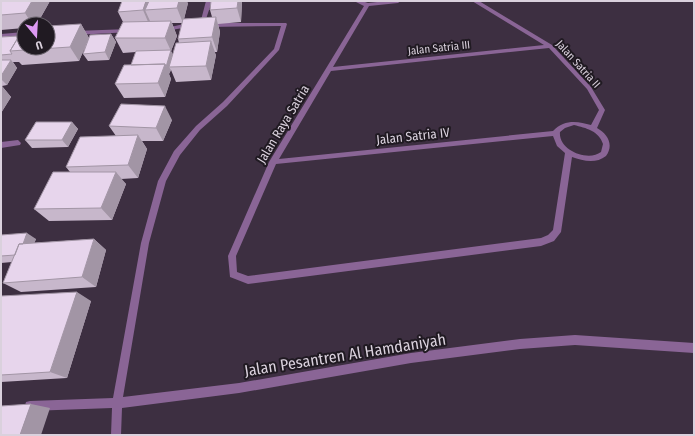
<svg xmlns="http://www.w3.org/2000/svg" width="695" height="436" font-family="'Fira Sans Condensed',sans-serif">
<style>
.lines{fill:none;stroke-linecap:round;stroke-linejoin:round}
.street{fill:#8a6596;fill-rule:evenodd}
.wall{fill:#c7b7cb;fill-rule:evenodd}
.shaded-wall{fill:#a295a5}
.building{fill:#e7d5ec;stroke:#a295a5}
.labels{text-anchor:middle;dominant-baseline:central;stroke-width:4;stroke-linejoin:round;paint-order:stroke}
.far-street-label{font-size:11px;fill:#dad1dd;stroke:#201a22}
.street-label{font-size:13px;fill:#dad1dd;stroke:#201a22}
.near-street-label{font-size:16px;fill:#dad1dd;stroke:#201a22}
</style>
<rect width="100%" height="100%" fill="#3d2f41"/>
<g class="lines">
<path class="street" d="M 206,1 L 212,1 L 205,22 L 195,26 L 165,31 L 162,29 L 201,20 Z
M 354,1 L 362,1 L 368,3 L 386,1 L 401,1 L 398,3 L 369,6 L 333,67 L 544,45 L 472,1 L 479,1 L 552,45 L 591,87 L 605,110 L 597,128 C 608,134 614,145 606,156 C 596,164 583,161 572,157 L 561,232 L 554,241 L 541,246 L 248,284 L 230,277 L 228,256 L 269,162 L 364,6 ZM 549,48 L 587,89 L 599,110 L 591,125 C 578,121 564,119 553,131 L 279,159 L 331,71 ZM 574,125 C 586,128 599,131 603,144 L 601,152 C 588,162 558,150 560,132 L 565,128 ZM 553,136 L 557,146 L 565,153 L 553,230 L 548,235 L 541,238 L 248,276 L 237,272 L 236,256 L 276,164 Z
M 286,23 L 287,24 L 279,50 L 227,106 L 200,130 L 180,155 L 166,181 L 149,243 L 123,397 L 239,383 L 411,353 L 520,339 L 575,335 L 694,343 L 694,353 L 575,345 L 520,349 L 411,363 L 239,393 L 122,408 L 121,435 L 111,435 L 112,408 L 30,411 L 26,410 L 25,406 L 26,402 L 30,401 L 113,398 L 141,243 L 158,181 L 174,151 L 196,126 L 223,102 L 274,49 L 281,26 L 208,27 L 205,25 L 208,23 Z
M 129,29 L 131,30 L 131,32 L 75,35 L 72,33 L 75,31 Z
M 24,32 L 24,36 L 1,38 L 1,34 Z
M 18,140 L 21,143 L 20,145 L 1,148 L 1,142 Z"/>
</g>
<path class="wall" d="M 1,1 L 50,1 L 37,24 L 24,24 L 24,28 L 1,30 Z
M 242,1 L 241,22 L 218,24 L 220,32 L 217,52 L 214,52 L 216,55 L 211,80 L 176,82 L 171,70 L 169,74 L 171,79 L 165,97 L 124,98 L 115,84 L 131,65 L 136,52 L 123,53 L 115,38 L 123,22 L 118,12 L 188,3 L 184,19 L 212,17 L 210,10 ZM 172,23 L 182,23 L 178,39 L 179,43 L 173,55 L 171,51 L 177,36 Z
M 81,24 L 89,38 L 111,34 L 116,42 L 109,60 L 88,61 L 83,54 L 85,47 L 79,61 L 22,65 L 19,62 L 13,62 L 17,68 L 7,85 L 2,86 L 11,97 L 1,113 L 1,37 L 19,36 Z
M 172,120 L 163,141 L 142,141 L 147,149 L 138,178 L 121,179 L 126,184 L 112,220 L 49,221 L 34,209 L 70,172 L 66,167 L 116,136 L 109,126 Z
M 72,122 L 78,129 L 68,147 L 32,148 L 25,140 Z
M 1,235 L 36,239 L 34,243 L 94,239 L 106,250 L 96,287 L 21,292 L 3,283 L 12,262 L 1,263 Z
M 1,296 L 91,301 L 67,378 L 1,382 Z"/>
<path class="shaded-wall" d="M 32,1 L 50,1 L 37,24 L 32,24 L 25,13 Z
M 146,1 L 156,1 L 145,10 L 150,21 L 149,24 L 143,10 Z
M 179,1 L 187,1 L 188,3 L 183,23 L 177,8 Z
M 238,1 L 242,1 L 241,22 L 237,8 Z
M 216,17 L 220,32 L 217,52 L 212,37 Z
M 171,21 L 177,36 L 171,51 L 174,58 L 169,67 L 171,70 L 169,74 L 171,79 L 165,97 L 158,83 L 165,64 L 171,51 L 165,38 Z
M 81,24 L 89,38 L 79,61 L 70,47 Z
M 111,34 L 116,42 L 109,60 L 105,52 Z
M 211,41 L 216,55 L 211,80 L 206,66 Z
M 11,60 L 17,68 L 7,85 L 1,79 L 1,76 Z
M 1,85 L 11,97 L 1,113 Z
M 165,106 L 172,120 L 163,141 L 156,128 Z
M 72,122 L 78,129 L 68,147 L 62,140 Z
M 138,135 L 147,149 L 138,178 L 128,165 Z
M 116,172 L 126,184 L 112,220 L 101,208 Z
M 27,233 L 36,239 L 28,261 L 19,255 Z
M 94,239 L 106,250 L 96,287 L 82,277 Z
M 77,292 L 91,301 L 67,378 L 50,372 Z
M 31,404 L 50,408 L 41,435 L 20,435 Z"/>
<path class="building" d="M 1,1 L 32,1 L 25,13 L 1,15 Z
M 122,1 L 146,1 L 143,10 L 118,12 Z
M 149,1 L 179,1 L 177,8 L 145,10 Z
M 211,1 L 238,1 L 237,8 L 210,10 Z
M 216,17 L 212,37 L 178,39 L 183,19 Z
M 171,21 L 165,38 L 115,38 L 123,22 Z
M 81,24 L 70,47 L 10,51 L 24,28 L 24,48 L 48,48 L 48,26 Z
M 111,34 L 105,52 L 83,54 L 90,35 Z
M 19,36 L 10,51 L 12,54 L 1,55 L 1,37 Z
M 211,41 L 206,66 L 169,67 L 176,43 Z
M 171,50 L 166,67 L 165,64 L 131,65 L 136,51 Z
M 1,60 L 11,60 L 1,76 Z
M 165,64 L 158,83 L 115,84 L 124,65 Z
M 121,104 L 165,106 L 156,128 L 109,126 Z
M 36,122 L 72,122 L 62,140 L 25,140 Z
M 138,135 L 128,165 L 66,167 L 80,137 Z
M 53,172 L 116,172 L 101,208 L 34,209 Z
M 27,233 L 23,244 L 19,244 L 15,255 L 1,256 L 1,235 Z
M 94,239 L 82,277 L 3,283 L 19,244 Z
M 77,292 L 50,372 L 1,375 L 1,296 Z
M 31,404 L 20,435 L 1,435 L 1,406 Z"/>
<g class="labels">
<g class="far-street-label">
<text transform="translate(439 48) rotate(-6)">Jalan Satria III</text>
<text transform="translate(578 64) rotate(48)">Jalan Satria II</text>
</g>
<g class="street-label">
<text transform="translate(283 124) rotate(-59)">Jalan Raya Satria</text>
<text transform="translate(413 136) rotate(-6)">Jalan Satria IV</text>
</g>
<g class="near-street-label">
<text transform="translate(345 355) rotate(-9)">Jalan Pesantren Al Hamdaniyah</text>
</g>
</g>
<rect width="695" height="436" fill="none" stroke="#dad1dd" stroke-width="4"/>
<g transform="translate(36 36) rotate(162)"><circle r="19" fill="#201a22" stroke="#6a636d"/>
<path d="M0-3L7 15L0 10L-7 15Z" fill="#dd99f3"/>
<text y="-6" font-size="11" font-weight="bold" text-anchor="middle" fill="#dad1dd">U</text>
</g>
</svg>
